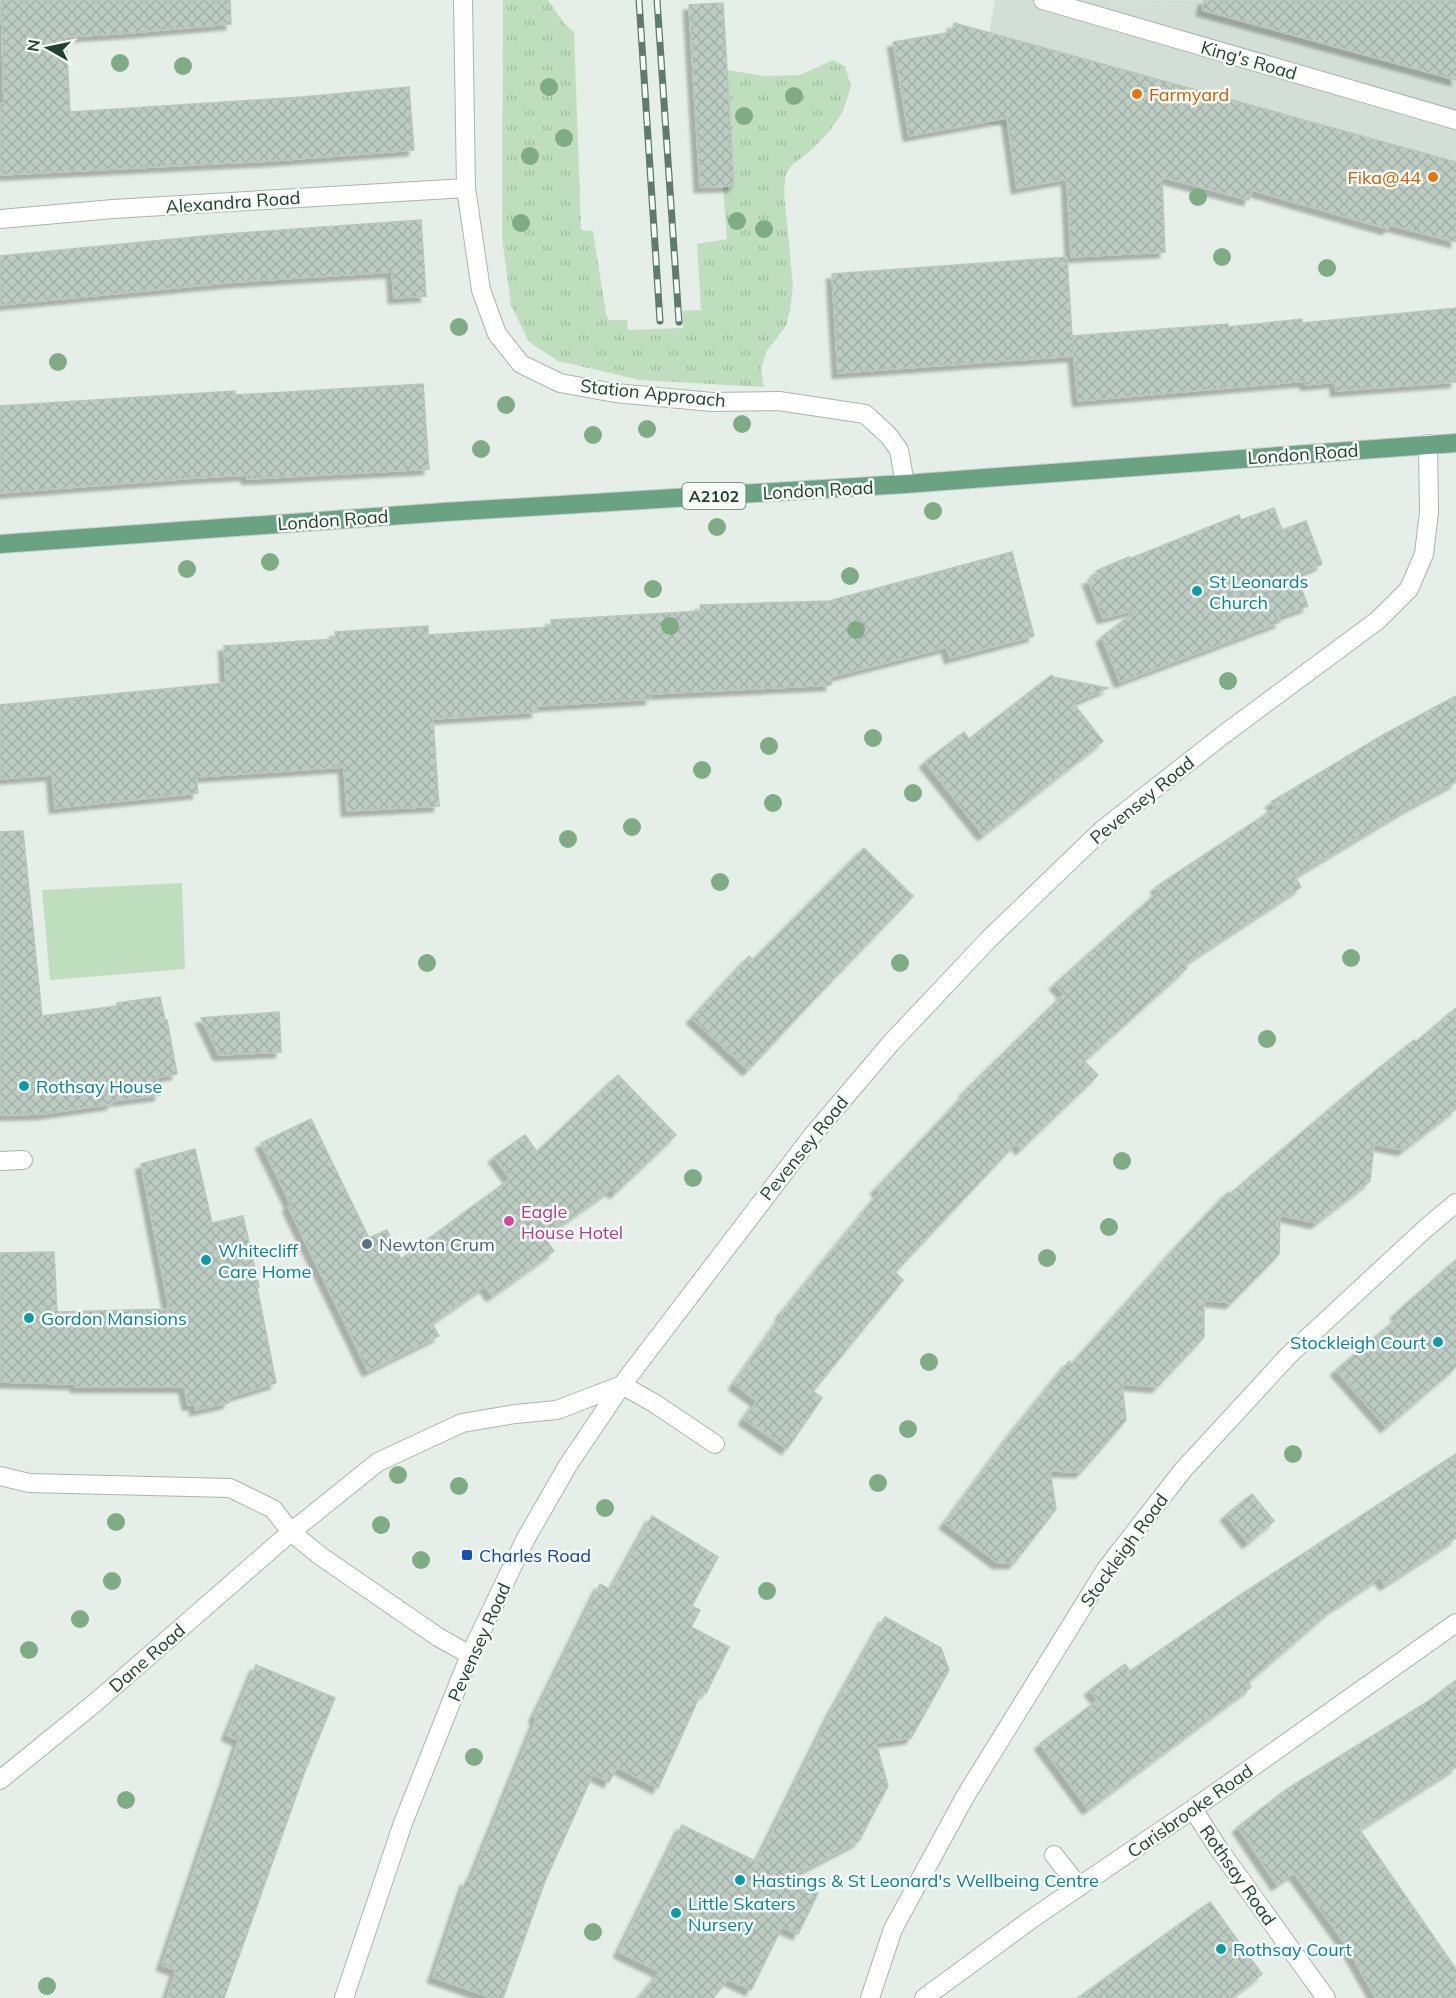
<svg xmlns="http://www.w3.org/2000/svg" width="1456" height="1998" font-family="Mulish,sans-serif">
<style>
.built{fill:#d3ded6}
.grass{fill:url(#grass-tufts)}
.garden{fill:#bfdebe}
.building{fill:url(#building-cross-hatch);stroke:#b7c7bc;stroke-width:1.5;filter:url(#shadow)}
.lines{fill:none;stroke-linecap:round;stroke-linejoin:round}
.lane-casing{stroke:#a7b6ac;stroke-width:20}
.street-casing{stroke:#a7b6ac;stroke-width:20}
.primary-casing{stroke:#c2cac5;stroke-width:20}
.lane{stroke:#fff;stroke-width:18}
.street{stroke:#fff;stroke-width:18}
.primary{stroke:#6aa284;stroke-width:18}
.rail-casing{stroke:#5f7b6b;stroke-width:7}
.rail{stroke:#f5faf6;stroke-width:4.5;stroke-dasharray:14;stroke-linecap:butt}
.tree{fill:#80ac85}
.food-dot{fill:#e8710a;stroke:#f5faf6;stroke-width:2}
.culture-dot{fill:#0f9aa8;stroke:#f5faf6;stroke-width:2}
.hotel-dot{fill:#d1479c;stroke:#f5faf6;stroke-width:2}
.service-dot{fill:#5c6f8a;stroke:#f5faf6;stroke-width:2}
.transit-dot{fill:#1a4fb4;stroke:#f5faf6;stroke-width:2}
.labels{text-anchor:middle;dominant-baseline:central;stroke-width:5;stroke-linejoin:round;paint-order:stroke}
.shield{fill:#f5faf6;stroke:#63786b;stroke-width:1.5}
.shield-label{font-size:16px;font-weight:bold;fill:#244030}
.street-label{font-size:18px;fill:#244030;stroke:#f5faf6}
.food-label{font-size:18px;fill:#c56008;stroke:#f5faf6;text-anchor:start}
.culture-label{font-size:18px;fill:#0d838f;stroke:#f5faf6;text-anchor:start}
.hotel-label{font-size:18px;fill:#b23c85;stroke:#f5faf6;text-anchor:start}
.service-label{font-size:18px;fill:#4e5e75;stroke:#f5faf6;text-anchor:start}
.transit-label{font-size:18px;fill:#164399;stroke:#f5faf6;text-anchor:start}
</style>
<defs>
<pattern id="grass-tufts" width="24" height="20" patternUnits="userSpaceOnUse" patternTransform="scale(1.5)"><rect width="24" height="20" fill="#bfdebe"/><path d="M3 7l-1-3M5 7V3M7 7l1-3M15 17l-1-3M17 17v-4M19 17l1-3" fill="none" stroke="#a4c0a4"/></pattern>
<pattern id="building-cross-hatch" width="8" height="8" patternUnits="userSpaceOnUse" patternTransform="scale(1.5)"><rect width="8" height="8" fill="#bdccc2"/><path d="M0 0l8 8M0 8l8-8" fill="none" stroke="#a2b0a7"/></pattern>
<filter id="shadow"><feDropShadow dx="-5.5" dy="5.5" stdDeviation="1.5" flood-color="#0004"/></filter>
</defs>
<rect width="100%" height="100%" fill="#e5eee7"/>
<path class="built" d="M 995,0 L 1456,1 L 1456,236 L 973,120 Z"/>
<path class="grass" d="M 503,0 L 548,0 L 564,23 L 574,32 L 581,230 L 593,231 L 606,314 L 609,320 L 627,320 L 628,330 L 683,328 L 682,311 L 701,310 L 697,244 L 727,239 L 723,186 L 734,185 L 727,70 L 764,76 L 800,75 L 833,60 L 845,66 L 851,87 L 842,113 L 829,132 L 810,151 L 792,165 L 786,174 L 784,191 L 793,287 L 790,310 L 786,326 L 766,352 L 761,369 L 764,387 L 640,380 L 558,361 L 529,342 L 511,305 L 502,238 Z"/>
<path class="garden" d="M 182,883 L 185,969 L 50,980 L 42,890 Z"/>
<path class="building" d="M 1,0 L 230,0 L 231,24 L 128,33 L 66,37 L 70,112 L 302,97 L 409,87 L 414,150 L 270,161 L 0,175 L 0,104 L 4,103 Z
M 1204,0 L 1456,0 L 1456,80 L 1202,10 Z
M 723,3 L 734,186 L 700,187 L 689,5 Z
M 954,23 L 1456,162 L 1456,242 L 1390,225 L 1388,229 L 1252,190 L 1249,200 L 1162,177 L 1165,252 L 1071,257 L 1067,179 L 1017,188 L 1007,118 L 909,136 L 893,42 L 952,32 Z
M 421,220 L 426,296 L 394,298 L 392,272 L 235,282 L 0,305 L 0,256 L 225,234 Z
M 1067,257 L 1072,336 L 1228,324 L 1228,327 L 1302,319 L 1302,323 L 1456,308 L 1456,382 L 1336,391 L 1335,382 L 1306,385 L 1306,381 L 1078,401 L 1072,337 L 1073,356 L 838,373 L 832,274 Z
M 423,384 L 429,469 L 247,479 L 247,475 L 194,478 L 0,493 L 0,406 L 235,391 L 235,395 Z
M 1274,508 L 1282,530 L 1306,521 L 1322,564 L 1296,575 L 1308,606 L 1278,617 L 1280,622 L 1120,682 L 1102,637 L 1138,609 L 1103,618 L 1088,580 L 1097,576 L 1096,571 L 1129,557 L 1129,559 L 1239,515 L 1241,520 Z
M 1012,552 L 1034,636 L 950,658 L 947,647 L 831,677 L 831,685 L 650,694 L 651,699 L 536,706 L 537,712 L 433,719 L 439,806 L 347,811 L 344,767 L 196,777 L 198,793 L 55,808 L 52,775 L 0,779 L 0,705 L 226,683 L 224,646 L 336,639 L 335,632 L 428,626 L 428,635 L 552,627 L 551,620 L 701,611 L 700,605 L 829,601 Z
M 1052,675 L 1053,677 L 1108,688 L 1073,703 L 1103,741 L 983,835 L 925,762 L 964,732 L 969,739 Z
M 1456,696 L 1456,782 L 1409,807 L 1295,876 L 1301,887 L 1184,964 L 1187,968 L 1084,1061 L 1098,1075 L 1021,1149 L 1016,1143 L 895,1272 L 903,1280 L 813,1391 L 822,1398 L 787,1449 L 744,1419 L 757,1401 L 734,1384 L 782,1316 L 781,1314 L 880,1192 L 876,1189 L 967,1092 L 965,1091 L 1064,994 L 1055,984 L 1159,891 L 1156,887 L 1275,808 L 1271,802 L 1383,735 Z
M 23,831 L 42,1016 L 117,1006 L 117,1003 L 160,997 L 165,1020 L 167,1020 L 177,1074 L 156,1078 L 160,1095 L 112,1101 L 112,1104 L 42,1114 L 0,1115 L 0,832 Z
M 864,848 L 913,896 L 817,996 L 748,1070 L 692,1018 L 749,956 L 753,960 Z
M 1456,1008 L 1456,1109 L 1403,1150 L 1374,1144 L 1370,1181 L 1316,1223 L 1280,1215 L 1279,1254 L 1231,1303 L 1204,1300 L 1204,1337 L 1157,1387 L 1122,1384 L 1126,1420 L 1081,1472 L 1050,1471 L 1056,1509 L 1014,1563 L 998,1563 L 945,1523 L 1013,1431 L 1069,1361 L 1072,1364 L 1178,1245 L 1228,1192 L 1230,1194 L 1346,1095 L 1414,1040 L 1416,1042 Z
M 279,1012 L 281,1052 L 219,1055 L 201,1018 Z
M 618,1075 L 676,1135 L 615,1193 L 611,1189 L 544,1237 L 554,1251 L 492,1296 L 485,1286 L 432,1323 L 439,1336 L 368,1371 L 288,1206 L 291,1205 L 261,1143 L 311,1119 L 369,1238 L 387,1230 L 401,1259 L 510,1179 L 494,1157 L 525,1135 L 537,1152 Z
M 195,1149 L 212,1223 L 243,1216 L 259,1287 L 257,1287 L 276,1383 L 230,1397 L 228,1403 L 195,1410 L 195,1404 L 188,1405 L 184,1387 L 76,1387 L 76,1384 L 0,1382 L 0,1253 L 54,1252 L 57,1312 L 169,1309 L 141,1164 Z
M 1456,1260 L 1456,1367 L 1386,1427 L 1336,1370 L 1399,1317 L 1396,1313 Z
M 1456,1454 L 1456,1538 L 1385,1585 L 1380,1577 L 1331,1610 L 1248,1682 L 1251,1687 L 1088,1809 L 1040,1744 L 1098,1700 L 1090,1690 L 1125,1664 L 1130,1671 L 1240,1595 Z
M 1252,1494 L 1274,1521 L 1248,1543 L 1226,1515 Z
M 652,1516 L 718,1557 L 692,1606 L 700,1610 L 691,1627 L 729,1647 L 706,1693 L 702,1691 L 658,1788 L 617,1767 L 609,1782 L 593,1774 L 545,1881 L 503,1998 L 492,1998 L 433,1977 L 466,1880 L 470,1882 L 537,1718 L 534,1717 L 600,1584 L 611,1590 Z
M 885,1617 L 941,1648 L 949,1670 L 911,1738 L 876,1743 L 888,1786 L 859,1841 L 788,1878 L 818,1893 L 798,1934 L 782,1927 L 751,1990 L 728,1979 L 713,1998 L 639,1998 L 660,1972 L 619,1952 L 682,1825 L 757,1862 L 833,1709 Z
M 256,1665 L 335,1698 L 305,1771 L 224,1998 L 167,1998 L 176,1970 L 162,1965 L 239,1740 L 227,1735 Z
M 1456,1680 L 1456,1767 L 1359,1829 L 1456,1969 L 1456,1998 L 1376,1998 L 1344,1942 L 1294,1873 L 1277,1885 L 1238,1827 L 1287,1789 L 1429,1701 Z
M 1210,1902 L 1262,1974 L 1231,1998 L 1078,1998 Z"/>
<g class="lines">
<g class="lane-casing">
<path id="lane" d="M 0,1161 L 23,1160
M 1054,1855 L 1079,1887"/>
</g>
<g class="street-casing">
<path id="street" d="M 463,0 L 466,188 L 481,290 L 497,334 L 521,364 L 560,383 L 615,393 L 712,402 L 779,401 L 865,414 L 888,435 L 899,450 L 905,484
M 1043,0 L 1456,120
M 0,219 L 113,209 L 466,188
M 0,1476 L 29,1483 L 230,1488 L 273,1509 L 291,1532 L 319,1555 L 438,1637 L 470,1655
M 0,1780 L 96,1702 L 291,1532 L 378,1462 L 462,1423 L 515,1414 L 557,1410 L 622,1385 L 654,1403 L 715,1444
M 1193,1809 L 1218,1848 L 1326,1998
M 344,1998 L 403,1823 L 470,1655 L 525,1540 L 568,1465 L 622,1385 L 812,1136 L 890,1044 L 989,939 L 1102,830 L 1223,735 L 1378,620 L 1409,589 L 1424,554 L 1429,512 L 1428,444
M 870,1998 L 893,1929 L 966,1795 L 1106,1569 L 1183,1470 L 1289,1355 L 1425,1229 L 1456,1203
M 924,1998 L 1033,1918 L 1193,1809 L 1456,1623"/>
</g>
<g class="primary-casing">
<path id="primary" d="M 0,544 L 445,512 L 905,484 L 1456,443"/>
</g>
<use href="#lane" class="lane"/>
<use href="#street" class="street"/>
<use href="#primary" class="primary"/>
<g class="rail-casing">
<path id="rail" d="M 639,0 L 660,321
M 657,0 L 679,322"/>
</g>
<use href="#rail" class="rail"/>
</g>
<g class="tree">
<circle cx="120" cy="63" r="9"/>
<circle cx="183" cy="66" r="9"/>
<circle cx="549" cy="87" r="9"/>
<circle cx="794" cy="96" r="9"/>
<circle cx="744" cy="116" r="9"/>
<circle cx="564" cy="138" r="9"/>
<circle cx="530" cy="156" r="9"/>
<circle cx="1198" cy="197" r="9"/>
<circle cx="737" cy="221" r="9"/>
<circle cx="521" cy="223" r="9"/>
<circle cx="764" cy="229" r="9"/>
<circle cx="1222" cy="257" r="9"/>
<circle cx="1327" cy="268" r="9"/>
<circle cx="459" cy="327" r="9"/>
<circle cx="58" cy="362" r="9"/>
<circle cx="506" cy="405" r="9"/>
<circle cx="742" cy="424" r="9"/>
<circle cx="647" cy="429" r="9"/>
<circle cx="593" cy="435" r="9"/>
<circle cx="481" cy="449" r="9"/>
<circle cx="933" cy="511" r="9"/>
<circle cx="717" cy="527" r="9"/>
<circle cx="270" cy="562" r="9"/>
<circle cx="187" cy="569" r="9"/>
<circle cx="850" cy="576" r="9"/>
<circle cx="653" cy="589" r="9"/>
<circle cx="670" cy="626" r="9"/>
<circle cx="856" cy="630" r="9"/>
<circle cx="1228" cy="681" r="9"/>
<circle cx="873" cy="738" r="9"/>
<circle cx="769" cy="746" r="9"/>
<circle cx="702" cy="770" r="9"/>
<circle cx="913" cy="793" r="9"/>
<circle cx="773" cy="803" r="9"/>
<circle cx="632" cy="827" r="9"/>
<circle cx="568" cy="839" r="9"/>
<circle cx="720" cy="882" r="9"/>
<circle cx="1351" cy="958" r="9"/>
<circle cx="427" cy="963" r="9"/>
<circle cx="900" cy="963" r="9"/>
<circle cx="1267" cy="1039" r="9"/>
<circle cx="1122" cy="1161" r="9"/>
<circle cx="693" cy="1178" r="9"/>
<circle cx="1109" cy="1227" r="9"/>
<circle cx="1047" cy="1258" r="9"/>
<circle cx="929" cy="1362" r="9"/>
<circle cx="908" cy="1429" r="9"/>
<circle cx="1293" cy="1454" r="9"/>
<circle cx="398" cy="1475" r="9"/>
<circle cx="878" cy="1483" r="9"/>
<circle cx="459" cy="1486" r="9"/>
<circle cx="605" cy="1508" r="9"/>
<circle cx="116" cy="1522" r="9"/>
<circle cx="381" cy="1525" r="9"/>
<circle cx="421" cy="1560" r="9"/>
<circle cx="112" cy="1581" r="9"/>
<circle cx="767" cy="1591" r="9"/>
<circle cx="80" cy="1619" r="9"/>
<circle cx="29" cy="1650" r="9"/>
<circle cx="474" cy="1757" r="9"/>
<circle cx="126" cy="1800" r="9"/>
<circle cx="593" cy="1932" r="9"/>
<circle cx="47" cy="1986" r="9"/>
</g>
<g class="food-dot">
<circle cx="1137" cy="94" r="6"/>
<circle cx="1433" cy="177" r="6"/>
</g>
<g class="culture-dot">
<circle cx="1197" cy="591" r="6"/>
<circle cx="24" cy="1086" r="6"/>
<circle cx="206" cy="1260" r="6"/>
<circle cx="29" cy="1318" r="6"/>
<circle cx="1438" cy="1342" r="6"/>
<circle cx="740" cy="1880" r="6"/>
<circle cx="676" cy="1913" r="6"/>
<circle cx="1221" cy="1949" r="6"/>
</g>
<circle class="hotel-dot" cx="509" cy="1221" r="6"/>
<circle class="service-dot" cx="367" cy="1244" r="6"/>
<rect class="transit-dot" x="461" y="1549" width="12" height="12" rx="3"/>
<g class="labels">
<rect class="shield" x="682.5" y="483" width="63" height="26" rx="4.5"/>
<g class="shield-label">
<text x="714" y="496">A2102</text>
</g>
<g class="street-label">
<text transform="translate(1249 60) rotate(16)">King's Road</text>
<text transform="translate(233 202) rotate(-4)">Alexandra Road</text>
<text transform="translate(653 393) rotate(6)">Station Approach</text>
<text transform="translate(1303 454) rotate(-4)">London Road</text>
<text transform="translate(818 490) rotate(-3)">London Road</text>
<text transform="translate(333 520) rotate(-4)">London Road</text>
<text transform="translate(1142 800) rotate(-39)">Pevensey Road</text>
<text transform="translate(804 1148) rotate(-51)">Pevensey Road</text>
<text transform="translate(1124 1550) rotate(-54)">Stockleigh Road</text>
<text transform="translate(479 1642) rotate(-66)">Pevensey Road</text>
<text transform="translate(147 1658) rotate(-41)">Dane Road</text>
<text transform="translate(1190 1811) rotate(-35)">Carisbrooke Road</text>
<text transform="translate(1238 1875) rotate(55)">Rothsay Road</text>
</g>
<g class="food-label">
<text x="1149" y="94">Farmyard</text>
<text x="1421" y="177" text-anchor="end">Fika@44</text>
</g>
<g class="culture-label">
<text x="1209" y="581">St Leonards<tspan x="1209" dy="21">Church</tspan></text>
<text x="36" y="1086">Rothsay House</text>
<text x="218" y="1250">Whitecliff<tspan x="218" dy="21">Care Home</tspan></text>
<text x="41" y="1318">Gordon Mansions</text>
<text x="1426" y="1342" text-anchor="end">Stockleigh Court</text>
<text x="752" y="1880">Hastings &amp; St Leonard's Wellbeing Centre</text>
<text x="688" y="1903">Little Skaters<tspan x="688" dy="21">Nursery</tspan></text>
<text x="1233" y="1949">Rothsay Court</text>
</g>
<g class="hotel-label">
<text x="521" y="1211">Eagle<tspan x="521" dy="21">House Hotel</tspan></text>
</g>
<g class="service-label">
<text x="379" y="1244">Newton Crum</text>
</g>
<g class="transit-label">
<text x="479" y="1555">Charles Road</text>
</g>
</g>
<g transform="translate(48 48) rotate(279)" stroke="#f5faf6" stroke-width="4.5" paint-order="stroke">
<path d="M0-4.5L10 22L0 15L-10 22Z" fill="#244030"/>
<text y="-9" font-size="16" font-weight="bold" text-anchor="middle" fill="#244030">N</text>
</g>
</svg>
